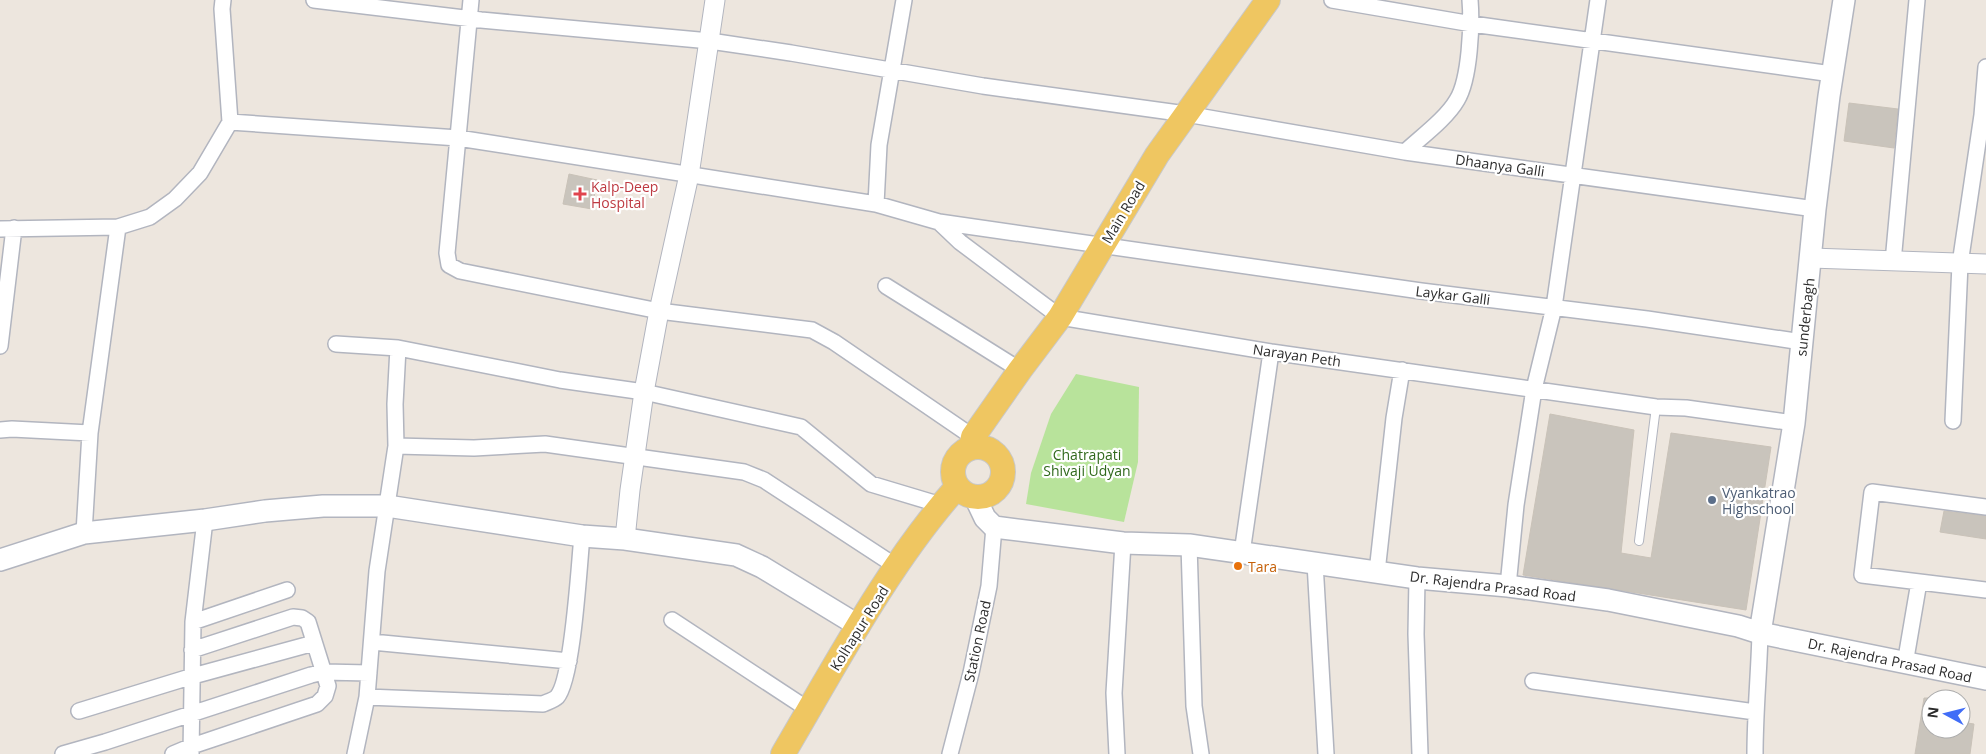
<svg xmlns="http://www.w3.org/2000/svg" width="1986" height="754" font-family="'Open Sans',sans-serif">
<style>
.green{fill:#b8e39b}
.building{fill:#c9c4bc;stroke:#c9c2b8}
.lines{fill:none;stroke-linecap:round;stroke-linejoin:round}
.service-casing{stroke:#b2b5bf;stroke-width:10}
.minor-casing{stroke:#b2b5bf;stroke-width:18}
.tertiary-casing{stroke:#b2b5bf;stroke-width:21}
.secondary-casing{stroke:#b2b5bf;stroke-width:24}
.primary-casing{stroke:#c8c8c8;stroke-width:26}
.service{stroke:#fff;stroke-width:8}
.minor{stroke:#fff;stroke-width:15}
.tertiary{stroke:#fff;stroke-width:19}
.secondary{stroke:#fff;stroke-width:21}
.primary{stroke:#efc661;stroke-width:24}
.health-dot{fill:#e0444e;stroke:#fff;stroke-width:2}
.service-dot{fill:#5c6f8a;stroke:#fff;stroke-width:2}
.food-dot{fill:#e8710a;stroke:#fff;stroke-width:2}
.labels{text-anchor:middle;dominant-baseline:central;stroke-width:4.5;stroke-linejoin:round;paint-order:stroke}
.street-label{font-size:14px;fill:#2c2c2c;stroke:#fff}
.health-label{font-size:14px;fill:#be3a42;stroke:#fff;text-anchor:start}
.park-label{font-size:14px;fill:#30681c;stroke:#fff}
.service-label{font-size:14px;fill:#4e5e75;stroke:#fff;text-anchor:start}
.food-label{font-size:14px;fill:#c56008;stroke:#fff;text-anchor:start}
</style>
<rect width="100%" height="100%" fill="#ede6de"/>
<path class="green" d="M 1076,374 L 1139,387 L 1138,462 L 1124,522 L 1026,504 L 1031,473 L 1051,414 Z"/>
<path class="building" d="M 1849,103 L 1898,109 L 1894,148 L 1844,141 Z
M 569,174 L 597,180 L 592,209 L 563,204 Z
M 1550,414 L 1634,430 L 1621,553 L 1651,558 L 1671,433 L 1771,447 L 1746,610 L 1523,575 Z
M 1944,511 L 1986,516 L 1986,539 L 1940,532 Z
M 1924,698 L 1931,698 L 1931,729 L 1961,729 L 1961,722 L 1974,724 L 1970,754 L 1915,754 Z"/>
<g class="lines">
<g class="service-casing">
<path id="service" d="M 1639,541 L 1656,407"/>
</g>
<g class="minor-casing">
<path id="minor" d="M 223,0 L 222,9 L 230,122
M 314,0 L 481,20 L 710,41 L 791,53 L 983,86 L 1186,114 L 1405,152 L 1815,209
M 471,0 L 447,253 L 449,265 L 460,271 L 659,311 L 812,330 L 834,342 L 973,437
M 1332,0 L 1472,24 L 1832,74
M 1405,152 C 1421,137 1446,119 1457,100 C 1470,79 1472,24 1470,0
M 876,204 L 879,145 L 904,0
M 939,222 L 960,242 L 1060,317 L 1271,352 L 1656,407 L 1686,408 L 1794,423
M 0,229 L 118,227 L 150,217 L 175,199 L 200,173 L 230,122 L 458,138 L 876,204 L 939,222 L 1421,291 L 1647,319 L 1802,342
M 1893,262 L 1917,0
M 886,286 L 1020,370
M 336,344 L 398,348
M 0,346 L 14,228
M 1953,421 L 1960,264 L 1982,115 L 1986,67
M 0,430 L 12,429 L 90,433
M 396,446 L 474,448 L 545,444 L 744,472 L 764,480 L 897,567
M 1986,507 L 1872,492 L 1862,575 L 1986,590
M 84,533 L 90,433 L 118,227
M 1189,545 L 1194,706 L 1201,754
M 1242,553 L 1271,352
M 1315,563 L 1326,754
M 1377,572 L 1394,418 L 1402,370
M 1417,578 L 1416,634 L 1420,754
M 1508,586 L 1516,505 L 1534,389 L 1554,307 L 1598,0
M 672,620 L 809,710
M 193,622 L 287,590
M 372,642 L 569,661
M 1905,664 L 1919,582
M 1533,681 L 1755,712
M 367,697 L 543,704 C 547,702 554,700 557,697 C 573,679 579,565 582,536
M 79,711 L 193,676 L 314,643
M 63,754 L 105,742 L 311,675 L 324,672 L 369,673
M 173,754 L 192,746 L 317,704 L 325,696 L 328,686 L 308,622 L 302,618 L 293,617 L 192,650
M 191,754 L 193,622 L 205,520
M 355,754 L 367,697 L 377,571 L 396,446 L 395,404 L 398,348 L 560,380 L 644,392 L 801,427 L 871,484 L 941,505
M 950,754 L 971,673 L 989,586 L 994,527
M 1117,754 L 1114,693 L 1123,543
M 1755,754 C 1755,713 1759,673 1760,633"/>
</g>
<g class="tertiary-casing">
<path id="tertiary" d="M 1811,258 L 1986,264
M 625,539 L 630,490 L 644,392 L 659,311 L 689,175 L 715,0"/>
</g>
<g class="secondary-casing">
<path id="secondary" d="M 975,497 L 985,518 L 994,527 L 1123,543 L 1189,545 L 1417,578 L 1508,586 L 1608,600 L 1738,626 L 1760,633 L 1986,679
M 0,560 L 84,533 L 205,520 L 265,511 L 323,506 L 387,506 L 582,536 L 625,539 L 736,555 L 762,567 L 859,626
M 1760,633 L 1794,423 L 1815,209 L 1829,96 L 1844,0"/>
</g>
<g class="primary-casing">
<path id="primary" d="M953 472a25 25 0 1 1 50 0a25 25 0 1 1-50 0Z
M 971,447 L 973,437 L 1020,370 L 1060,317 L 1157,155 L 1268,0
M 783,754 C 835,666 889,563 957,487"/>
</g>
<use href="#service" class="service"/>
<use href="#minor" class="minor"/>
<use href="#tertiary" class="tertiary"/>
<use href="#secondary" class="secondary"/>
<use href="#primary" class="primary"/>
</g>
<path class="health-dot" d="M577.5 186.5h5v5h5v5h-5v5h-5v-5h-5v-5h5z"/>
<circle class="service-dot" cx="1712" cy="500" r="5"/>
<circle class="food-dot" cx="1238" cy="566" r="5"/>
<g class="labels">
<g class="street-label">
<text transform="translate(1500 165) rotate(8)">Dhaanya Galli</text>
<text transform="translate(1123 212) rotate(-59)">Main Road</text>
<text transform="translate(1453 295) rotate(7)">Laykar Galli</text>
<text transform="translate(1805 317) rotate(-84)">sunderbagh</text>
<text transform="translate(1297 355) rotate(8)">Narayan Peth</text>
<text transform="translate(1493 586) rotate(7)">Dr. Rajendra Prasad Road</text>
<text transform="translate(859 628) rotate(-58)">Kolhapur Road</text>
<text transform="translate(977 641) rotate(-78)">Station Road</text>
<text transform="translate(1890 660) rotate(12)">Dr. Rajendra Prasad Road</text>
</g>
<g class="health-label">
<text x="591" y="186">Kalp-Deep<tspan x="591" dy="16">Hospital</tspan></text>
</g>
<g class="park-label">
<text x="1087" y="454">Chatrapati<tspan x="1087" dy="16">Shivaji Udyan</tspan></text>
</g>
<g class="service-label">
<text x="1722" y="492">Vyankatrao<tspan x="1722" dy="16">Highschool</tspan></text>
</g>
<g class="food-label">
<text x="1248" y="566">Tara</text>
</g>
</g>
<g transform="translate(1946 714) rotate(277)"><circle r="24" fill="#ffffff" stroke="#ababab"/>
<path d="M0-4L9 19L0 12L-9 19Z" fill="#416df7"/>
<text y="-8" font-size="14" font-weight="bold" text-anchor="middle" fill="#2c2c2c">N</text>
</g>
</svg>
